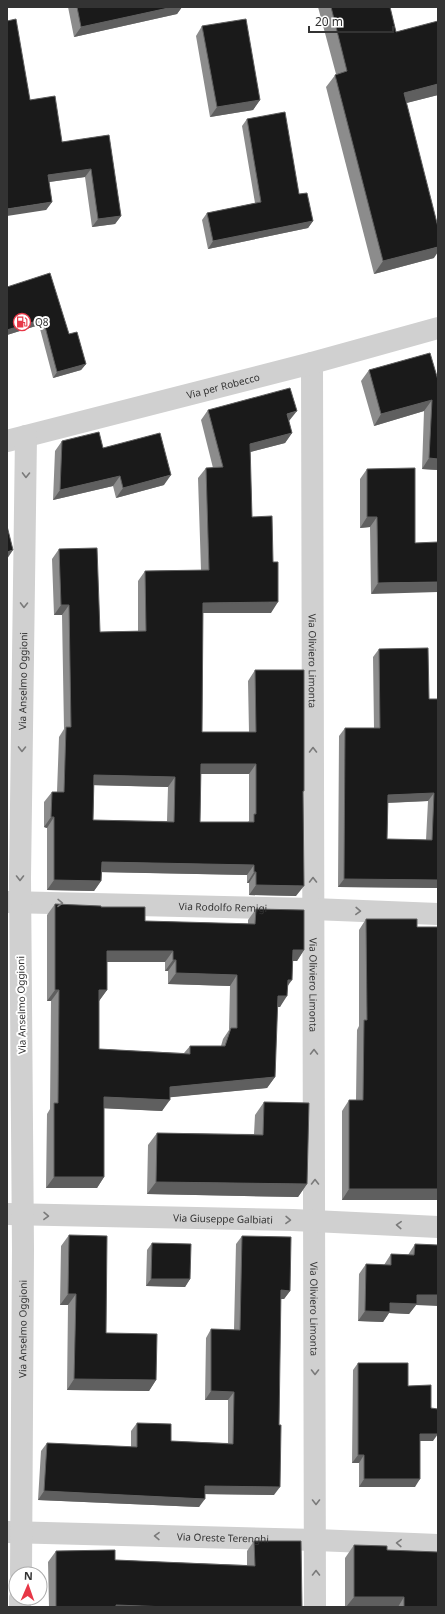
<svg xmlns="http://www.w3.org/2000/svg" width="445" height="1614" font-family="'Noto Sans',sans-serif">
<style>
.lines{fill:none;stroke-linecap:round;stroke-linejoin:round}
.minor{stroke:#d0d0d0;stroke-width:22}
.wall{fill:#8c8c8c;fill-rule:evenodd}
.shaded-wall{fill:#5f5f5f}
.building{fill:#1a1a1a;stroke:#5f5f5f;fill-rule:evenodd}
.oneway{stroke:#7a7a7a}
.labels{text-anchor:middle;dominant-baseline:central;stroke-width:4;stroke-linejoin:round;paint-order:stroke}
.poi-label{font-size:10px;fill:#333;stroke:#fff;text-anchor:start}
.street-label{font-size:10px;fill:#333;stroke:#fff}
</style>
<rect width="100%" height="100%" fill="#fff"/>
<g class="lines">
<g class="minor">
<path id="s1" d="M 312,363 L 315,1607"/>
<path id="s2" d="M 7,441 L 312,363 L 438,328"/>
<path id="s3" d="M 7,902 L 313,909 L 438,914"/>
<path id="s4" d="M 7,1214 L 293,1220 L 438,1227"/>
<path id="s5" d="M 7,1532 L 316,1540 L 438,1545"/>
<path id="s6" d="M 21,1574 L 23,1249 L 20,878 L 26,436"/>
<path d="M 20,1607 L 20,1598"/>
</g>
</g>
<path class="wall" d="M 68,7 L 182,7 L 177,14 L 74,37 Z
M 318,7 L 390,7 L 396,32 L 438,21 L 438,95 L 406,103 L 434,258 L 374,274 L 326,87 L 336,74 Z
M 202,26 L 260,100 L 253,110 L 210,117 L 196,36 Z
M 30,100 L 62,142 L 109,135 L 121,216 L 115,224 L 92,227 L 85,177 L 49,182 L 52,202 L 46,210 Z
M 247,119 L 299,194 L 313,221 L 308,228 L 208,249 L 202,220 L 207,213 L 255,203 L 242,126 Z
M 7,287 L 69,334 L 86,364 L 81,370 L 53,378 L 39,325 L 7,335 Z
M 430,353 L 438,470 L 422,469 L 424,411 L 374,426 L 361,381 L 369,370 Z
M 208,410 L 289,421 L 289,422 L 292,433 L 285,443 L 250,452 L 252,517 L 271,613 L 203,613 L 202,732 L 249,732 L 248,681 L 255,670 L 304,791 L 303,792 L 296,896 L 249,895 L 249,883 L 247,883 L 247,875 L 102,872 L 101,881 L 94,891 L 47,890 L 47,828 L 44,827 L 44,802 L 52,792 L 57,792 L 59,737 L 64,729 L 62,615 L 54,615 L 52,559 L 59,549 L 100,632 L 138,631 L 138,581 L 145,571 L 201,570 L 198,478 L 206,468 L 213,468 L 201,420 ZM 201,774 L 249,774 L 249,821 L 248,822 L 200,822 ZM 94,785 L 168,787 L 167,821 L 93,820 Z
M 62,441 L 103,448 L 164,485 L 116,498 L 113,486 L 53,500 L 55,451 Z
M 367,469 L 415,543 L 371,594 L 370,527 L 360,528 L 360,479 Z
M 379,649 L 429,699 L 438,699 L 438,888 L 338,887 L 339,736 L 345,728 L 374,728 L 373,657 ZM 428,801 L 426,840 L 387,839 L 388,803 Z
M 55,904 L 101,907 L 145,921 L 248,924 L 248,920 L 256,909 L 304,950 L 297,961 L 293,961 L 288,986 L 280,1007 L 277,1007 L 275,1077 L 267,1088 L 170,1097 L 162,1111 L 104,1108 L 104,1177 L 97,1188 L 46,1188 L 47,1114 L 50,1109 L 51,1001 L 47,1001 L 47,915 ZM 107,962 L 165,962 L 165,971 L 168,971 L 168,984 L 230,986 L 229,1030 L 223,1039 L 221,1046 L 190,1046 L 184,1053 L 99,1049 L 99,1001 L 107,990 Z
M 366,919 L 417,927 L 438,1200 L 342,1200 L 342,1111 L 349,1100 L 356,1100 L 357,1030 L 359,1026 L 359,930 Z
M 264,1102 L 307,1184 L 298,1197 L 147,1194 L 148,1145 L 157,1133 L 254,1134 L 255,1115 Z
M 69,1235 L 106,1333 L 156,1380 L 149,1391 L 67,1390 L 68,1305 L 60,1305 L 61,1246 Z
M 242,1236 L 290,1291 L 284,1299 L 281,1299 L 274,1495 L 205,1494 L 199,1507 L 38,1500 L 41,1451 L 47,1443 L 131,1447 L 131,1431 L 137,1423 L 171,1441 L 228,1443 L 228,1400 L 205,1400 L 206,1338 L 211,1329 L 234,1330 L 236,1244 Z
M 152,1243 L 190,1279 L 185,1287 L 146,1286 L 147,1250 Z
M 415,1244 L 416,1305 L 409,1314 L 389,1313 L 383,1322 L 358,1321 L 359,1274 L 366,1264 L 384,1265 L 391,1254 L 408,1255 Z
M 358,1363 L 408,1386 L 431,1408 L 433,1441 L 420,1441 L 415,1487 L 359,1487 L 359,1463 L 352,1463 L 353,1370 Z
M 254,1541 L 302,1607 L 49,1607 L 48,1562 L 56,1551 L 115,1560 L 247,1565 L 247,1551 Z
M 354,1545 L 387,1550 L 438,1607 L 345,1607 L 345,1558 Z"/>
<path class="shaded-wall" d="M 173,7 L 182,7 L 177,14 L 74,37 L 81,27 Z
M 438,84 L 438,95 L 395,106 L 404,93 Z
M 260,100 L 253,110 L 210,117 L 217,107 Z
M 91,169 L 85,177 L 42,183 L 48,175 Z
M 52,202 L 46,210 L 7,216 L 7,209 Z
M 121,216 L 115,224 L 92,227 L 98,219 Z
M 313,221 L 308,228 L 208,249 L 213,241 Z
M 438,247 L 438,252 L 434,258 L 374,274 L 383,261 Z
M 43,319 L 39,325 L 7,335 L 7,330 Z
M 86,364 L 81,370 L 53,378 L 57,372 Z
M 432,400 L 424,411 L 374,426 L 381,414 Z
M 297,411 L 289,421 L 279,424 L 287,414 Z
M 292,433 L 285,443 L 243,454 L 250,444 Z
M 429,458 L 438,459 L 438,470 L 422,469 Z
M 171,475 L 164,485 L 116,498 L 123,488 Z
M 120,476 L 113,486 L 53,500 L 60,490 Z
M 367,517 L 377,517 L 370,527 L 360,528 Z
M 13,550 L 7,559 L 7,552 Z
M 438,582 L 438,592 L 371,594 L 378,583 Z
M 278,602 L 271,613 L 196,613 L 203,603 Z
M 61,605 L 69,605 L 62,615 L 54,615 Z
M 201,764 L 256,764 L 249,774 L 194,774 Z
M 94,775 L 175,777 L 168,787 L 87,785 Z
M 434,793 L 428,801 L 382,803 L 388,795 Z
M 51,817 L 54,817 L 47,828 L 44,827 Z
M 102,862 L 254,865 L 247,875 L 95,872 Z
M 254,872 L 256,872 L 249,883 L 247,883 Z
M 344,879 L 438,880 L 438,888 L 338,887 Z
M 54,880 L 101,881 L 94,891 L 47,890 Z
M 256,885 L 304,886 L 296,896 L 249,895 Z
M 293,950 L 304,950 L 297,961 L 285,961 Z
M 107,951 L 173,951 L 165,962 L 99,962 Z
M 173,960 L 176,960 L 168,971 L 165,971 Z
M 176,973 L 237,975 L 230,986 L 168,984 Z
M 288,980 L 292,980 L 284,991 Z
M 55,990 L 59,990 L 51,1001 L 47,1001 Z
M 99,990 L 107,990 L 99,1001 Z
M 278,996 L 287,996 L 280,1007 L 270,1007 Z
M 275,1077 L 267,1088 L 163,1098 L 170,1087 Z
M 104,1097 L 170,1100 L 162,1111 L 97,1108 Z
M 54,1177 L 104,1177 L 97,1188 L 46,1188 Z
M 156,1182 L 307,1184 L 298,1197 L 147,1194 Z
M 349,1189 L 438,1189 L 438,1200 L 342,1200 Z
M 151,1279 L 190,1279 L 185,1287 L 146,1286 Z
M 281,1290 L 290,1291 L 284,1299 L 275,1299 Z
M 68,1294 L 76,1294 L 68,1305 L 60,1305 Z
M 417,1295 L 438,1295 L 438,1306 L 416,1305 L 409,1314 L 389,1313 L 383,1322 L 358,1321 L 365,1311 Z
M 74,1379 L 156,1380 L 149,1391 L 67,1390 Z
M 211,1391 L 234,1392 L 228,1400 L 205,1400 Z
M 420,1434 L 438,1434 L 433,1441 L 415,1441 Z
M 358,1455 L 364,1455 L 359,1463 L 352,1463 Z
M 364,1479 L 420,1479 L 415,1487 L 359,1487 Z
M 205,1486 L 280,1487 L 274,1495 L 199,1494 Z
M 44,1491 L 205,1499 L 199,1507 L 38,1500 Z
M 354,1597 L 404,1597 L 398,1607 L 346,1607 Z
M 116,1605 L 168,1607 L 114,1607 Z"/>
<path class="building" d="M 77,7 L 173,7 L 81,27 Z
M 331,7 L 390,7 L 396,32 L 438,21 L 438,84 L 404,93 L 438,227 L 438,247 L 383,261 L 335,75 L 347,71 Z
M 16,19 L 30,100 L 55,96 L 62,142 L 109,135 L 121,216 L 98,219 L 91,169 L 48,175 L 52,202 L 7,209 L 7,21 Z
M 246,19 L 260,100 L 217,107 L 202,26 Z
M 285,112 L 299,194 L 307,193 L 313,221 L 213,241 L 207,213 L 261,202 L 247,119 Z
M 50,273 L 69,334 L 77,332 L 86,364 L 57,372 L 43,319 L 7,330 L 7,287 Z
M 430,353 L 438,380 L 438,459 L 429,458 L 432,400 L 381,414 L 369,370 Z
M 290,388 L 297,411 L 287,414 L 292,433 L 250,444 L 252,517 L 272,516 L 273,562 L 278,562 L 278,602 L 203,603 L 202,732 L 256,732 L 255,670 L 304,670 L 304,791 L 303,791 L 304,886 L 256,885 L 256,872 L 254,872 L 254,865 L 102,862 L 101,881 L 54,880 L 54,817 L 51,817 L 52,792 L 64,792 L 66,727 L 71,727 L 69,605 L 61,605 L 59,549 L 97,548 L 100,632 L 146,631 L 145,571 L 209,570 L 206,468 L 223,467 L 208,410 ZM 201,764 L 256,764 L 256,814 L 254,814 L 254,822 L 200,822 ZM 94,775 L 175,777 L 174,822 L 93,820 Z
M 99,432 L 103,448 L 160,433 L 171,475 L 123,488 L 120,476 L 60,490 L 62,441 Z
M 415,468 L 415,543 L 438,542 L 438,582 L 378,583 L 377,517 L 367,517 L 367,469 Z
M 7,526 L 13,550 L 7,552 Z
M 428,648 L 429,699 L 438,699 L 438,880 L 344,879 L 345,728 L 380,728 L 379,649 ZM 434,793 L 432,840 L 387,839 L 388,795 Z
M 55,904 L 101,906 L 101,907 L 145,907 L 145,921 L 255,924 L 256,909 L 304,910 L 304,950 L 293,950 L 292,980 L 288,980 L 287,996 L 278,996 L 275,1077 L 170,1087 L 170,1100 L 104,1097 L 104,1177 L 54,1177 L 54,1103 L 58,1103 L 59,990 L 55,990 ZM 107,951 L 173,951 L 173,960 L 176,960 L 176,973 L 237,975 L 237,1028 L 231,1028 L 225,1046 L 190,1046 L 190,1054 L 99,1049 L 99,990 L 107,990 Z
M 366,919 L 417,919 L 417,927 L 438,927 L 438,1189 L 349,1189 L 349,1100 L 363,1100 L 364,1020 L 367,1020 Z
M 264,1102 L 309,1103 L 307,1184 L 156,1182 L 157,1133 L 263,1135 Z
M 69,1235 L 107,1236 L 106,1333 L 157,1334 L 156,1380 L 74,1379 L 76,1294 L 68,1294 Z
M 242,1236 L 291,1237 L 290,1291 L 281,1290 L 279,1425 L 281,1425 L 280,1487 L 205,1486 L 205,1499 L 44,1491 L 47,1443 L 137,1447 L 137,1423 L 171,1424 L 171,1441 L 233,1444 L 234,1392 L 211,1391 L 211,1329 L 240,1330 Z
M 152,1243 L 191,1244 L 190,1279 L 151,1279 Z
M 415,1244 L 438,1245 L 438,1295 L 417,1295 L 417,1304 L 390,1303 L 390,1312 L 365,1311 L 366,1264 L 391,1265 L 391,1254 L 414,1255 Z
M 358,1363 L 408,1363 L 408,1386 L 431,1385 L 431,1408 L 438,1409 L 438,1434 L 420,1434 L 420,1479 L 364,1479 L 364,1455 L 358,1455 Z
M 254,1541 L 301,1541 L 302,1607 L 168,1607 L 116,1605 L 116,1607 L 56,1607 L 56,1551 L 115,1550 L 115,1560 L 255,1566 Z
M 354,1545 L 387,1546 L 387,1550 L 438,1552 L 438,1607 L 404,1607 L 404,1597 L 354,1597 Z"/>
<defs><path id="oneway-chevron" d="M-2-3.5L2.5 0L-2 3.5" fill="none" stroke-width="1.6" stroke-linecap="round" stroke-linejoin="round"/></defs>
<g class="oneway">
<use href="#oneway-chevron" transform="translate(26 475) rotate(91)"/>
<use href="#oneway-chevron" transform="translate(24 605) rotate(91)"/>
<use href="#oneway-chevron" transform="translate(22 749) rotate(91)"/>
<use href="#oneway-chevron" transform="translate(313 750) rotate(-90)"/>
<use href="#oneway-chevron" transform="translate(20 878) rotate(90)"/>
<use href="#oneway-chevron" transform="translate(313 880) rotate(-90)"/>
<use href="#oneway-chevron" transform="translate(60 903) rotate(1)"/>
<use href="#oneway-chevron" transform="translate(358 911) rotate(2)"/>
<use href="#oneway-chevron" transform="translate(314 1052) rotate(-90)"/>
<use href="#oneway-chevron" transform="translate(315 1182) rotate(-90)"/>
<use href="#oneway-chevron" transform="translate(46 1216) rotate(1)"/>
<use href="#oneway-chevron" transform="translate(288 1220) rotate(1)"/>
<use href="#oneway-chevron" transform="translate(399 1225) rotate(-177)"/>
<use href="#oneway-chevron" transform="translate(315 1372) rotate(90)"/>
<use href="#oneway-chevron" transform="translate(316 1502) rotate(90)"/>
<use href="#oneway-chevron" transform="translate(157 1536) rotate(-179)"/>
<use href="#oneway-chevron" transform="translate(399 1543) rotate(-178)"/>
<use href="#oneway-chevron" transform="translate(316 1573) rotate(-90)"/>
</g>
<defs>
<g id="fuel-ring" transform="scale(0.9)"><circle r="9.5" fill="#fff" stroke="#e73747" stroke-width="1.5"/><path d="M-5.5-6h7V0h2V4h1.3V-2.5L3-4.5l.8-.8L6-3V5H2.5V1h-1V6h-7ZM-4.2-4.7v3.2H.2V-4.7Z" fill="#e73747"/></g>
</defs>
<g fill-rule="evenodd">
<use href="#fuel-ring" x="22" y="322"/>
</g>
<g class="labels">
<g class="poi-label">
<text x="35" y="322">Q8</text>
</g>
<g class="street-label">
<text stroke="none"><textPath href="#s2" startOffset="223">Via per Robecco</textPath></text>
<text stroke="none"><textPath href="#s1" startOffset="298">Via Oliviero Limonta</textPath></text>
<text stroke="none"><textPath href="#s6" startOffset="893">Via Anselmo Oggioni</textPath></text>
<text stroke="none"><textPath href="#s3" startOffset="216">Via Rodolfo Remigi</textPath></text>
<text stroke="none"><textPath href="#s1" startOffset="622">Via Oliviero Limonta</textPath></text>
<text transform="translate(21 1005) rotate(-91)">Via Anselmo Oggioni</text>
<text stroke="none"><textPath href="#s4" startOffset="216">Via Giuseppe Galbiati</textPath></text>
<text stroke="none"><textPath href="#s1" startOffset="946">Via Oliviero Limonta</textPath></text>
<text stroke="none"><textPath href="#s6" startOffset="245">Via Anselmo Oggioni</textPath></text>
<text stroke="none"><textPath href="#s5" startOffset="216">Via Oreste Terenghi</textPath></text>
</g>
</g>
<rect width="445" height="1614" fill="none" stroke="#333333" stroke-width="16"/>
<g transform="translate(28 1586) rotate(2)"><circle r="19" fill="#ffffff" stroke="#adadad"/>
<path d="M0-3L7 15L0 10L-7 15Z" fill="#e73747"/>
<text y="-6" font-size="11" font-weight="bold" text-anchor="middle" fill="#333333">N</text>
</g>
<path d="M309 26v6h84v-6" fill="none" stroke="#333333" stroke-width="2"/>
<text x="315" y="26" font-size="12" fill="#333333" stroke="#ffffff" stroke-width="3" paint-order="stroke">20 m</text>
</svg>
